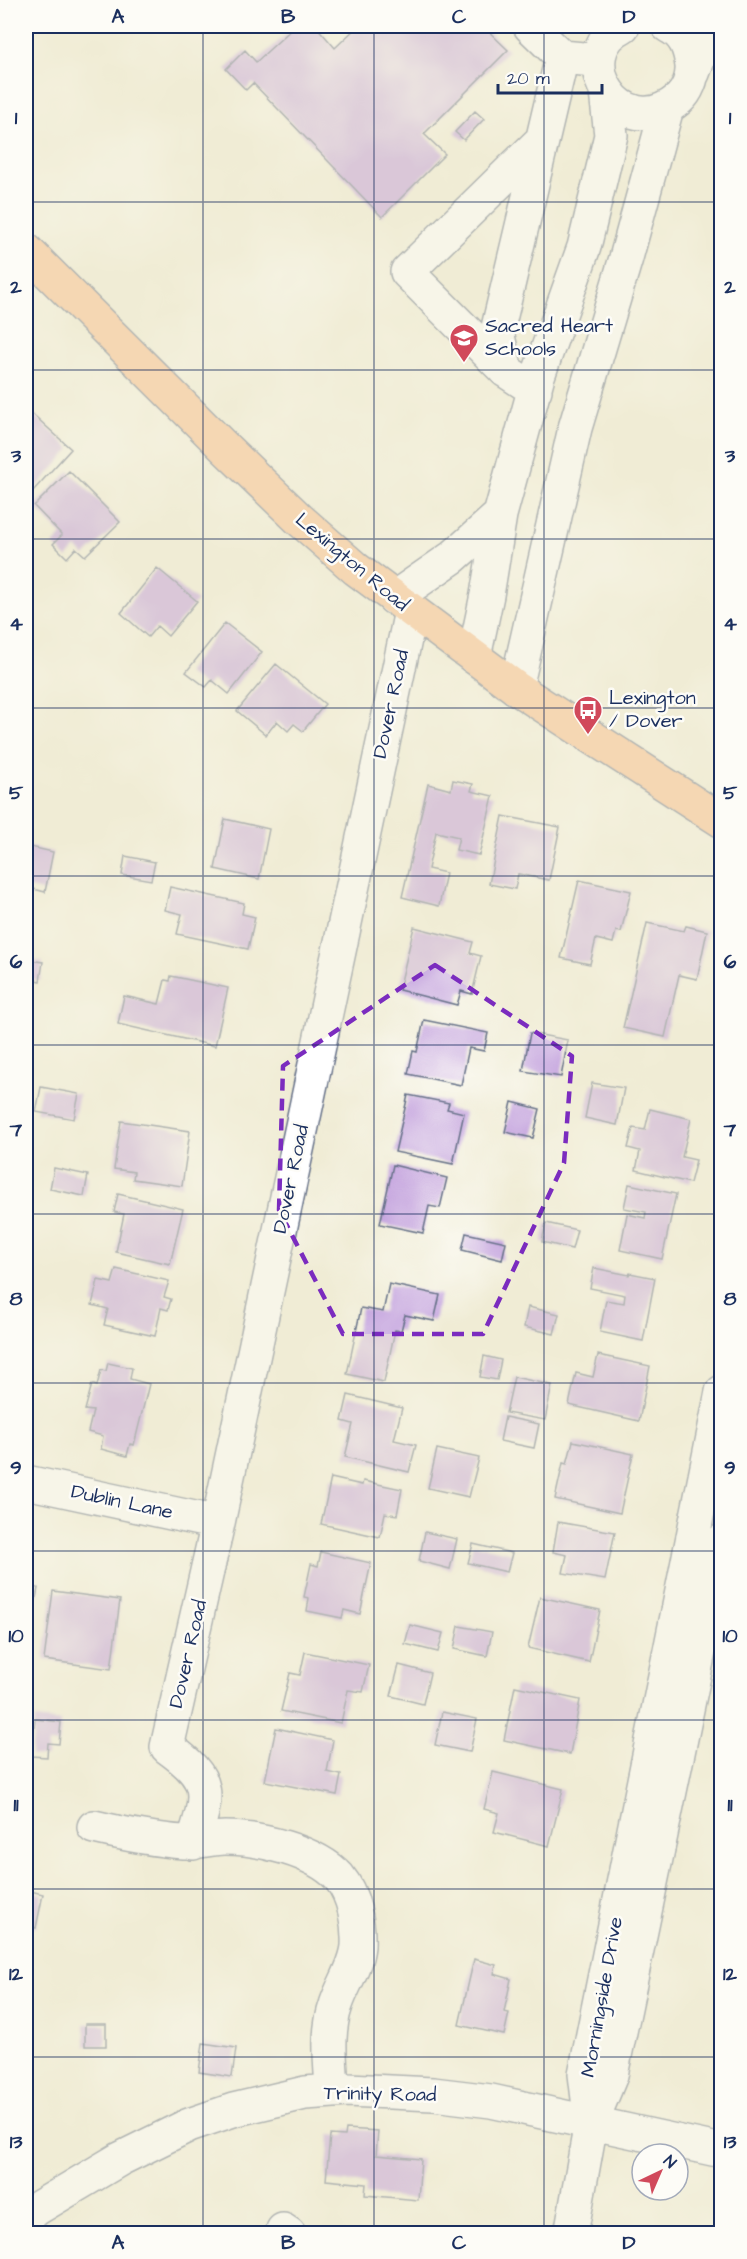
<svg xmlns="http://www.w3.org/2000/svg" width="747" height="2259" font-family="'Architects Daughter',sans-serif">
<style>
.building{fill:#be9adc}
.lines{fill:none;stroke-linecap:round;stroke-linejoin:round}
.minor-casing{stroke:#667188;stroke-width:36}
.major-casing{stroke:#667188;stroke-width:36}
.minor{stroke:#fff;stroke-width:33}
.major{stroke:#fabc8b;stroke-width:33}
.marked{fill:none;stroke:#7b2cbf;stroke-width:4.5;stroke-dasharray:12 8;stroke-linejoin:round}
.grid{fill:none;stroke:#1b2f5e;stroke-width:1.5;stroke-opacity:0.55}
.labels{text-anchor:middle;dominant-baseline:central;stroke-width:5;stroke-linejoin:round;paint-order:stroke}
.poi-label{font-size:20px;fill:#1b2f5e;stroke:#fdfcf7;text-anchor:start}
.street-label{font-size:20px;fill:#1b2f5e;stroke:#fdfcf7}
.neatline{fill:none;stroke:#1b2f5e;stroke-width:2}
.grid-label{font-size:20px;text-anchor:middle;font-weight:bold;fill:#1b2f5e}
</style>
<rect width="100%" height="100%" fill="#fdfcf7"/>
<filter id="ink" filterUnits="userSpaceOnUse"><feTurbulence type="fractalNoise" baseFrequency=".0167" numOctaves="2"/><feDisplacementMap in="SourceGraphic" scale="12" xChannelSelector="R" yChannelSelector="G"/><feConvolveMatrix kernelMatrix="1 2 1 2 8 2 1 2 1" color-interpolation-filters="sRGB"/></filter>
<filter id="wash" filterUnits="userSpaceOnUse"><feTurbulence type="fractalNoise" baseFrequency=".008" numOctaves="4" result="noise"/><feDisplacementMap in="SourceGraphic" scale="24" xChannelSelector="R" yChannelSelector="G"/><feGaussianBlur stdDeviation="1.35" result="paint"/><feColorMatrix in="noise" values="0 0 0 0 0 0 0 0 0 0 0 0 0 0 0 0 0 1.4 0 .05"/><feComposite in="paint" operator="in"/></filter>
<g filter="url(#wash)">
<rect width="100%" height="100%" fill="#f0ecd5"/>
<g id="blocks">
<path class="building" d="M 295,26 L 316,26 L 335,48 L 358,26 L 483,26 L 508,50 L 424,134 L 445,154 L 382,217 L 253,83 L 246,90 L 226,69 L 245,50 L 256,62 Z
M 475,111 L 484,119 L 464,140 L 455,132 Z
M 26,408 L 71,449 L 33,491 L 26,484 Z
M 69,471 L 120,522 L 85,556 L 76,548 L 67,558 L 53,544 L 62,535 L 34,506 Z
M 157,568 L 197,601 L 168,636 L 157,626 L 148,637 L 121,613 Z
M 26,619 L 31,620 L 28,638 L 26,638 Z
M 225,623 L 262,652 L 229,694 L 212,680 L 206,687 L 186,672 Z
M 276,664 L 325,704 L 303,731 L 294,724 L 288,731 L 277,721 L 266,735 L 237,711 Z
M 453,780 L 473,784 L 471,791 L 493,796 L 479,855 L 456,850 L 459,837 L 436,832 L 428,869 L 446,873 L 439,906 L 402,897 L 428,784 L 451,790 Z
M 503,816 L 560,827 L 549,880 L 518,874 L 515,889 L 489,884 Z
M 225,819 L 269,829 L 259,879 L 215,869 Z
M 26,846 L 53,852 L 45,892 L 26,887 Z
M 125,856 L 155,862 L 151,880 L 122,875 Z
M 579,880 L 631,891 L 621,932 L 616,931 L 613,943 L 596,939 L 590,964 L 561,958 Z
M 170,887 L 244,903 L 242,914 L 255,917 L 248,949 L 177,934 L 182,914 L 165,910 Z
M 647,923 L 684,931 L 686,926 L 707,931 L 697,979 L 679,975 L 665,1037 L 623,1028 Z
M 414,927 L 473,942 L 470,953 L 481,956 L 472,994 L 461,991 L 457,1005 L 399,990 Z
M 29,960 L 43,962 L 40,981 L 26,978 Z
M 171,976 L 228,988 L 215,1046 L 118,1024 L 124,996 L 159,1004 L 165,980 L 170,981 Z
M 424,1020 L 488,1033 L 484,1051 L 469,1048 L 461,1085 L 408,1074 L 413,1051 L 417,1052 Z
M 530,1033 L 568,1040 L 561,1077 L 523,1071 Z
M 592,1083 L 624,1088 L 617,1125 L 585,1118 Z
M 41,1087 L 79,1094 L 74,1119 L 36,1112 Z
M 408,1095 L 449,1103 L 447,1109 L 464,1113 L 453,1164 L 395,1152 Z
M 512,1102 L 540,1109 L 533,1138 L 505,1132 Z
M 650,1109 L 691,1119 L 682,1157 L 696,1160 L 690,1183 L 636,1170 L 640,1151 L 628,1148 L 633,1128 L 645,1130 Z
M 121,1121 L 190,1131 L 182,1186 L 133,1179 L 134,1172 L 114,1169 Z
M 393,1165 L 447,1178 L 440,1208 L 429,1206 L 423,1233 L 380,1224 Z
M 54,1168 L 88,1175 L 84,1196 L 50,1189 Z
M 629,1184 L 676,1194 L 662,1259 L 620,1250 L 627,1214 L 645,1218 L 646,1212 L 624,1208 Z
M 118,1194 L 183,1209 L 170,1264 L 116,1252 L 124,1214 L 114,1212 Z
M 546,1223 L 577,1230 L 572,1249 L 542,1242 Z
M 466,1233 L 506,1242 L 502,1260 L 462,1250 Z
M 594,1268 L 629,1275 L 630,1273 L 655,1278 L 643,1341 L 600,1332 L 606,1300 L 624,1303 L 625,1295 L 590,1288 Z
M 116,1269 L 169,1281 L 164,1297 L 171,1299 L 168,1310 L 161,1308 L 155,1336 L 104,1325 L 108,1309 L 92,1305 L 98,1280 L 112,1283 Z
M 389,1284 L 440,1295 L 434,1321 L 405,1315 L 401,1331 L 395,1330 L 384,1382 L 347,1374 L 361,1308 L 383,1312 Z
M 528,1307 L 559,1314 L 554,1334 L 524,1327 Z
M 598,1355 L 650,1366 L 639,1421 L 569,1405 L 576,1373 L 593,1377 Z
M 484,1356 L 501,1360 L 497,1380 L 480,1377 Z
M 108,1363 L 132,1368 L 130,1379 L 149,1384 L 134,1445 L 130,1444 L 127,1456 L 101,1449 L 103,1436 L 88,1432 L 93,1411 L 85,1410 L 92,1384 L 97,1386 L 101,1370 L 106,1371 Z
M 514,1377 L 552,1385 L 545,1420 L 506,1413 Z
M 348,1395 L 402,1408 L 394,1440 L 416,1445 L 409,1472 L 345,1457 L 353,1424 L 342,1421 Z
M 505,1417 L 539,1424 L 534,1448 L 500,1441 Z
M 573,1441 L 633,1454 L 620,1513 L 555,1499 L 563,1463 L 567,1464 Z
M 437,1449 L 479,1458 L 469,1497 L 428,1488 Z
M 331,1478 L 362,1485 L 363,1481 L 402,1489 L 397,1515 L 385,1513 L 380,1537 L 321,1524 Z
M 558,1522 L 615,1532 L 605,1580 L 563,1573 L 567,1555 L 553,1552 Z
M 425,1532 L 457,1539 L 450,1569 L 419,1561 Z
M 473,1544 L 512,1553 L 507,1572 L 468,1563 Z
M 321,1552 L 371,1563 L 360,1614 L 344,1610 L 342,1618 L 307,1611 L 309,1598 L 304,1597 L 311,1564 L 318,1566 Z
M 26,1586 L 38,1588 L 29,1633 L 26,1632 Z
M 53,1591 L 120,1600 L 111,1669 L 44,1660 Z
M 540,1597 L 600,1610 L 589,1662 L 528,1648 Z
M 410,1625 L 443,1633 L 438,1652 L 405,1644 Z
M 459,1626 L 492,1632 L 487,1656 L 454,1649 Z
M 305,1652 L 369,1665 L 363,1692 L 348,1690 L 341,1723 L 281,1711 L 290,1673 L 300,1675 Z
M 399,1665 L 430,1673 L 423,1704 L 391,1696 Z
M 515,1686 L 580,1700 L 570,1754 L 504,1740 Z
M 442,1712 L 477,1719 L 470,1752 L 435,1745 Z
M 35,1719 L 61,1722 L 59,1744 L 48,1743 L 47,1757 L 31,1756 Z
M 276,1728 L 333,1740 L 327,1772 L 341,1775 L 337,1795 L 265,1781 Z
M 493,1772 L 563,1789 L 549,1846 L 494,1832 L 499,1813 L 484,1809 Z
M 26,1890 L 43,1894 L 36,1928 L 26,1926 Z
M 474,1959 L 496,1965 L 494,1974 L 511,1979 L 504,2012 L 509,2013 L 504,2035 L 459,2025 Z
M 85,2024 L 106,2024 L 106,2046 L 85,2046 Z
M 721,2041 L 722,2041 L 722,2067 L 715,2066 Z
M 203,2043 L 236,2048 L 232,2077 L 199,2072 Z
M 346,2129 L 378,2131 L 376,2155 L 421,2159 L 418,2200 L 365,2195 L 366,2184 L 326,2180 L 330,2135 L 345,2136 Z"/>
</g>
</g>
<g filter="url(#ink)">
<use href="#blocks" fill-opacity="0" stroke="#667188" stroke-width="1.5"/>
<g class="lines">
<g class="minor-casing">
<path id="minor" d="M 530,26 L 562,57 L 583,59
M 623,26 C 566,53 620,149 679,99 C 687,92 693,78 692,66 C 690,49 685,34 668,26
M 693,73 L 711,26
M 506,371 L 407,272 L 542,140
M 535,390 L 506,371 L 497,332 L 562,57
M 394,598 L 453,557 L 500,515
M 474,657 L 487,595 L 500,515 L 538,376 L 584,247 L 611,135 L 606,92
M 516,688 L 575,428 L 626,258 L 667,108
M 26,1482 L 218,1523
M 94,1827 C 124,1834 153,1840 184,1842 C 198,1843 211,1838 225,1838 C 259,1838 315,1851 339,1877 C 354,1895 359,1924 358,1946 C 356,1967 342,1986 336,2005 C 326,2033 331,2063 332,2091
M 193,1843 C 209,1793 213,1780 167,1747 L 218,1523 L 411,611
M 591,2123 L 585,2074 L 722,1392
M 26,2218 L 36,2209 L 120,2159 L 189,2125 L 233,2110 L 305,2093 L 348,2090 L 433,2094 L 491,2101 L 722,2151
M 283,2230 L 289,2234
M 571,2234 L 591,2123 L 611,2075 L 722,1541"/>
</g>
<g class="major-casing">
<path id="major" d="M 26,250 L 227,450 L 299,519 L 356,569 L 516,688 L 722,821"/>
</g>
<use href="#minor" class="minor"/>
<use href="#major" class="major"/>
</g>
</g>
<path d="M0 0H747V2259H0ZM 435,965 L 572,1056 L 564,1163 L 483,1334 L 343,1334 L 279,1210 L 283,1066 Z" fill="#f0ecd5" fill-opacity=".55" fill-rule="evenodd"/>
<path class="marked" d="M 435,965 L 572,1056 L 564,1163 L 483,1334 L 343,1334 L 279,1210 L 283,1066 Z"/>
<path class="grid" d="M 203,26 L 203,2234M 374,26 L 374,2234M 544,26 L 544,2234M 26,202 L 722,202M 26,370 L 722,370M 26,539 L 722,539M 26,708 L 722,708M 26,876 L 722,876M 26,1045 L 722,1045M 26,1214 L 722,1214M 26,1383 L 722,1383M 26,1551 L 722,1551M 26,1720 L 722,1720M 26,1889 L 722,1889M 26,2057 L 722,2057"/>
<defs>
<g id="school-pin" transform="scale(1.5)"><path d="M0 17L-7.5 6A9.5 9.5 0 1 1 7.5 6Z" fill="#d1495b" stroke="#fdfcf7"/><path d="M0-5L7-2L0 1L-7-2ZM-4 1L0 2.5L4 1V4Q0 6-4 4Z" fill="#fff"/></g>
<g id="bus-pin" transform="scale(1.5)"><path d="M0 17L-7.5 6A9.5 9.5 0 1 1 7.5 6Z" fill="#d1495b" stroke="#fdfcf7"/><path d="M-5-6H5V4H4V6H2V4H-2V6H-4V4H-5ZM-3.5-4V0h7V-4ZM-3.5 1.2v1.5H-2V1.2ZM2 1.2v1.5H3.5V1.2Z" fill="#fff"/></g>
</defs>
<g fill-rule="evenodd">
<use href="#school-pin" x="464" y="338"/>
<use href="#bus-pin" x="588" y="710"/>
</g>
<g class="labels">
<g class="poi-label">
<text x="485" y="326">Sacred Heart<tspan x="485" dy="23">Schools</tspan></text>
<text x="609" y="698">Lexington<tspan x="609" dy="23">/ Dover</tspan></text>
</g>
<g class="street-label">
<text transform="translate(352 562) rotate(40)">Lexington Road</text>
<text transform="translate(391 704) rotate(-78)">Dover Road</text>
<text transform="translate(291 1179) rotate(-78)">Dover Road</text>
<text transform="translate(122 1502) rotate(12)">Dublin Lane</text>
<text transform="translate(188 1654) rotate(-77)">Dover Road</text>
<text transform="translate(602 1997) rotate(-80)">Morningside Drive</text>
<text transform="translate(380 2094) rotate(1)">Trinity Road</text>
</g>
</g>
<rect width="747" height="2259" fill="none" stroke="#fdfcf7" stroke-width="66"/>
<g transform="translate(660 2172) rotate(44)"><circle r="28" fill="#fdfcf7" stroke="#a3aaba" stroke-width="1.5"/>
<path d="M0-4.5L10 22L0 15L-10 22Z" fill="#d1495b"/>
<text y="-9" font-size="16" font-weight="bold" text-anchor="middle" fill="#1b2f5e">N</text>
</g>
<path d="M498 84v9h104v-9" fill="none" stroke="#1b2f5e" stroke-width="3"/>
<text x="507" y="84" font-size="18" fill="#1b2f5e" stroke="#fdfcf7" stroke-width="4.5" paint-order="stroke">20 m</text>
<rect x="33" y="33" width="681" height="2193" class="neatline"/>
<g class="grid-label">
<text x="118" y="23">A</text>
<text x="288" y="23">B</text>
<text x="459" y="23">C</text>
<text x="629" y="23">D</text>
<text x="16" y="124">1</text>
<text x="730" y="124">1</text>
<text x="16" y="293">2</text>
<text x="730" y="293">2</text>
<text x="16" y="462">3</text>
<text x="730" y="462">3</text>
<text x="16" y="630">4</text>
<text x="730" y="630">4</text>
<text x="16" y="799">5</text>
<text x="730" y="799">5</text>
<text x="16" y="968">6</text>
<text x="730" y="968">6</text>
<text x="16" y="1136">7</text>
<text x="730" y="1136">7</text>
<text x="16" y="1305">8</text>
<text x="730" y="1305">8</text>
<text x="16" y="1474">9</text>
<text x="730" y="1474">9</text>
<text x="16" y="1642">10</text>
<text x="730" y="1642">10</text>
<text x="16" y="1811">11</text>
<text x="730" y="1811">11</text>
<text x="16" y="1980">12</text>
<text x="730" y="1980">12</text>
<text x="16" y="2148">13</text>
<text x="730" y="2148">13</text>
<text x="118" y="2249">A</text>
<text x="288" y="2249">B</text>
<text x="459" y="2249">C</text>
<text x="629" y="2249">D</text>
</g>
</svg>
